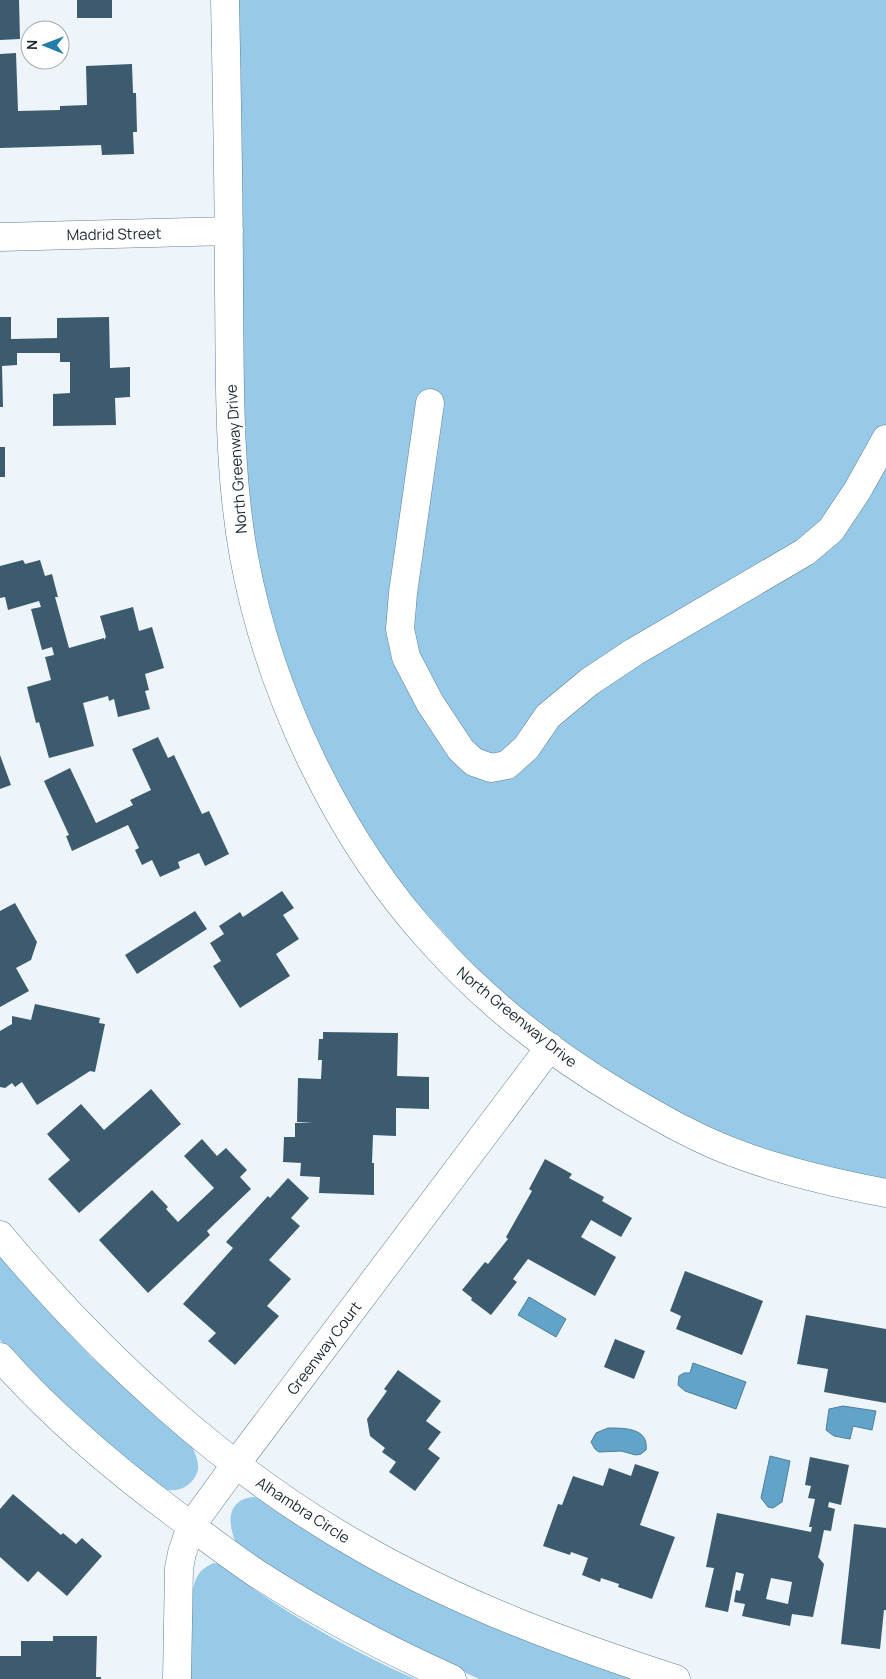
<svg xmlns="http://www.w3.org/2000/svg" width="886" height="1679" font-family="Manrope,sans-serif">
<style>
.green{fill:#97c9e8}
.water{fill:#62a3ca;stroke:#4c7e9b}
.building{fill:#3c5b6f;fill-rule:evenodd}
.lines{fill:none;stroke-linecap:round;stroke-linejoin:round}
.minor-casing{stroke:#608094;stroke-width:29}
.minor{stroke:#fff;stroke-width:28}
.labels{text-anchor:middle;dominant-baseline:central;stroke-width:5;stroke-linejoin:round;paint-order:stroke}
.street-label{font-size:15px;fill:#18262e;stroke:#fff}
</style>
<rect width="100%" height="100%" fill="#eef5fa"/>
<path class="green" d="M 238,0 L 886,0 L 886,1181 L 788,1158 L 690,1120 L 610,1076 L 517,1006 L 478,971 L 402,886 L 341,795 L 303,714 L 272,627 L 252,534 L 245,474 L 243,397 Z
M 0,1257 L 44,1307 L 91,1357 L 192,1446 C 195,1453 199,1462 198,1470 C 192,1490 173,1494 156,1487 L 52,1395 L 0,1340 Z
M 254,1497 L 262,1499 L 640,1679 L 479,1679 L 347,1617 L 236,1543 C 227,1523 227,1499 254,1497 Z
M 213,1563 L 219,1564 C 280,1610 345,1648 415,1679 L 189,1679 L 193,1589 C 197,1574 199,1571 213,1563 Z"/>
<path class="water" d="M 529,1297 L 566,1319 L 556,1337 L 518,1315 Z
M 693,1363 L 746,1382 L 736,1409 L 685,1391 L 678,1385 L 679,1376 L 684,1373 L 690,1373 Z
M 843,1406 L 876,1411 L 872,1430 L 853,1426 L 850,1439 L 834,1436 L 826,1430 L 829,1409 Z
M 608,1428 C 625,1428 649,1428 646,1450 L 641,1454 L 636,1455 L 621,1451 L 599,1452 L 595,1449 L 591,1442 L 596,1433 Z
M 770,1456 L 790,1461 L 782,1502 L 773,1508 L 768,1507 L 761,1498 Z"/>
<path class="building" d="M 0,0 L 19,0 L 20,39 L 0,40 Z
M 77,0 L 112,0 L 112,18 L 77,18 Z
M 16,53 L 18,111 L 60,110 L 60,106 L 87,105 L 86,66 L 132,64 L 133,93 L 136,93 L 137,132 L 133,132 L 134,154 L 102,155 L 101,145 L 0,148 L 0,54 Z
M 0,317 L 11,317 L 11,339 L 57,338 L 57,318 L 109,317 L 110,368 L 130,367 L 130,397 L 115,398 L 116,425 L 53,426 L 53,394 L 70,393 L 70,362 L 60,362 L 60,353 L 17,353 L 17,365 L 2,366 L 3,407 L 0,407 Z
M 0,447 L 5,447 L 5,477 L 0,477 Z
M 23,560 L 25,564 L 40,560 L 45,576 L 52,574 L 58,597 L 55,597 L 69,648 L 104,638 L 104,640 L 106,637 L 100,616 L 133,607 L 139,631 L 152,627 L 164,668 L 145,674 L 149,690 L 145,691 L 150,709 L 118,717 L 114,699 L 109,701 L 108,696 L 83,703 L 94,746 L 49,758 L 39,722 L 36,723 L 27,687 L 51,680 L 45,657 L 54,655 L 52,647 L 42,650 L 31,609 L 41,607 L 39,601 L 8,610 L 5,597 L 0,598 L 0,566 Z
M 158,737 L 168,758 L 174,755 L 202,814 L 209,811 L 229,854 L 205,866 L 199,853 L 178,862 L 180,868 L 160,877 L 152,860 L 142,865 L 135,850 L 139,848 L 128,825 L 72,851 L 66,836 L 69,835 L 44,781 L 70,768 L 96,823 L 133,805 L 130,800 L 151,790 L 132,749 Z
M 0,755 L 11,785 L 0,789 Z
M 282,891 L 294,908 L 283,915 L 299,939 L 276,954 L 290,976 L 240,1008 L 213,966 L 221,961 L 210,943 L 224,934 L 219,926 L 240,912 L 243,917 Z
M 15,903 L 37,942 L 31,960 L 16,968 L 29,991 L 0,1007 L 0,911 Z
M 195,911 L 207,929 L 137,974 L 125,955 Z
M 35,1004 L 100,1018 L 99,1023 L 105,1024 L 95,1072 L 90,1071 L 37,1105 L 22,1082 L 15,1087 L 12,1083 L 5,1088 L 0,1087 L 0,1031 L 12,1024 L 12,1016 L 31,1020 Z
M 323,1032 L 398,1033 L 397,1076 L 429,1077 L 429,1109 L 396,1108 L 396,1136 L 373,1135 L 372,1163 L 374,1163 L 374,1195 L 319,1193 L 320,1177 L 300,1176 L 301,1163 L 283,1162 L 284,1137 L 295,1137 L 295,1123 L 313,1123 L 297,1122 L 298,1078 L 321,1079 L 322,1060 L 318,1060 L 319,1039 L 323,1039 Z
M 151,1089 L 181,1124 L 79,1213 L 48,1179 L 70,1160 L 47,1134 L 81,1104 L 104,1130 Z
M 202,1139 L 217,1156 L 226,1148 L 247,1170 L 240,1177 L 251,1189 L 207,1231 L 210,1235 L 148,1293 L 99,1240 L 152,1190 L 168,1207 L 166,1209 L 178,1222 L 214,1188 L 184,1156 Z
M 545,1159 L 572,1174 L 569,1178 L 604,1197 L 602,1201 L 632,1218 L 621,1237 L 591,1220 L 581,1237 L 616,1257 L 595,1296 L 528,1259 L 513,1279 L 517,1282 L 491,1315 L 471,1300 L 472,1298 L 462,1290 L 485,1262 L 488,1264 L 508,1239 L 506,1237 L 532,1191 L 529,1189 Z
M 288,1178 L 309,1198 L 291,1218 L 300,1226 L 269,1260 L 291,1279 L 267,1306 L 279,1316 L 235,1365 L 208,1341 L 216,1333 L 183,1304 L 233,1248 L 226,1242 L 268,1196 L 270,1198 Z
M 685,1271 L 763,1301 L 742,1355 L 676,1329 L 681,1316 L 670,1311 Z
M 806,1315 L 886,1329 L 886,1403 L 824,1392 L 828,1369 L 797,1364 Z
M 615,1339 L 645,1351 L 634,1379 L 604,1367 Z
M 398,1370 L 441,1401 L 426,1421 L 441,1432 L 428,1449 L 440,1458 L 415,1491 L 389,1472 L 396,1462 L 382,1452 L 385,1448 L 370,1436 L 367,1419 L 387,1391 L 384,1389 Z
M 810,1457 L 849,1465 L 841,1505 L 829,1502 L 828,1507 L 835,1509 L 831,1531 L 824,1530 L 819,1554 L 818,1557 L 824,1564 L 813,1617 L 792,1614 L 790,1626 L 742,1616 L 745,1604 L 734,1602 L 736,1590 L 740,1591 L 744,1574 L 736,1572 L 728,1612 L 705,1607 L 714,1568 L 706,1567 L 717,1513 L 811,1532 L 812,1527 L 809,1527 L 815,1499 L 808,1498 L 811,1486 L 805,1485 ZM 771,1578 L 792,1582 L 788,1604 L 766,1599 Z
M 635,1464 L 659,1472 L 640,1525 L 675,1537 L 652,1599 L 618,1587 L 619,1584 L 601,1578 L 600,1582 L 582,1575 L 588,1558 L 571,1552 L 570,1555 L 543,1546 L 558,1504 L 562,1505 L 573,1476 L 603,1486 L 609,1468 L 631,1476 Z
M 13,1494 L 61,1535 L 63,1533 L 76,1544 L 82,1538 L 102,1556 L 67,1596 L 38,1571 L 28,1582 L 0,1557 L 0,1509 Z
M 854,1524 L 886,1528 L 886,1610 L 884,1610 L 880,1649 L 841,1644 Z
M 53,1636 L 97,1636 L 96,1677 L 101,1677 L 101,1679 L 0,1679 L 0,1656 L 21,1656 L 21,1641 L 53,1641 Z"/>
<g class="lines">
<g class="minor-casing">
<path id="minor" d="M 225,0 C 227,97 229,193 229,290 C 230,379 228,469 244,557 C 269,693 339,841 433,943 C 487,1003 554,1055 623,1096 C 662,1119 702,1142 746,1157 C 791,1173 839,1184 886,1193
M 0,237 L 229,231
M 430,403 L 403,593 L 400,629 L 406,657 L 430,703 L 461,750 L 474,762 L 491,768 L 507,765 L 526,748 L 548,716 L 589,682 L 634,652 L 805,552 L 831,530 L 857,491 L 886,439
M 0,1235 C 100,1355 226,1472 364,1549 C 462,1605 568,1644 676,1679
M 0,1357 C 52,1416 111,1466 174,1513 C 202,1534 230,1556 259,1575 C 321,1615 385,1649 452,1679
M 177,1679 L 179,1568 L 182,1553 L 191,1526 L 236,1464 L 550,1047"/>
</g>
<use href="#minor" class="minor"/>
</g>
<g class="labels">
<g class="street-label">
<text transform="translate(114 234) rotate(-1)">Madrid Street</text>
<text transform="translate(236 459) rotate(-94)">North Greenway Drive</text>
<text transform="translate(517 1017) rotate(39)">North Greenway Drive</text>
<text transform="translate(324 1348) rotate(-53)">Greenway Court</text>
<text transform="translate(303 1510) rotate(33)">Alhambra Circle</text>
</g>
</g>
<g transform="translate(45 45) rotate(271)"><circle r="24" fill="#ffffff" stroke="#a3a8ab"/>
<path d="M0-4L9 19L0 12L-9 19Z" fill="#247eac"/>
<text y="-8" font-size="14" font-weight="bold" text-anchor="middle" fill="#18262e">N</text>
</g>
</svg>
